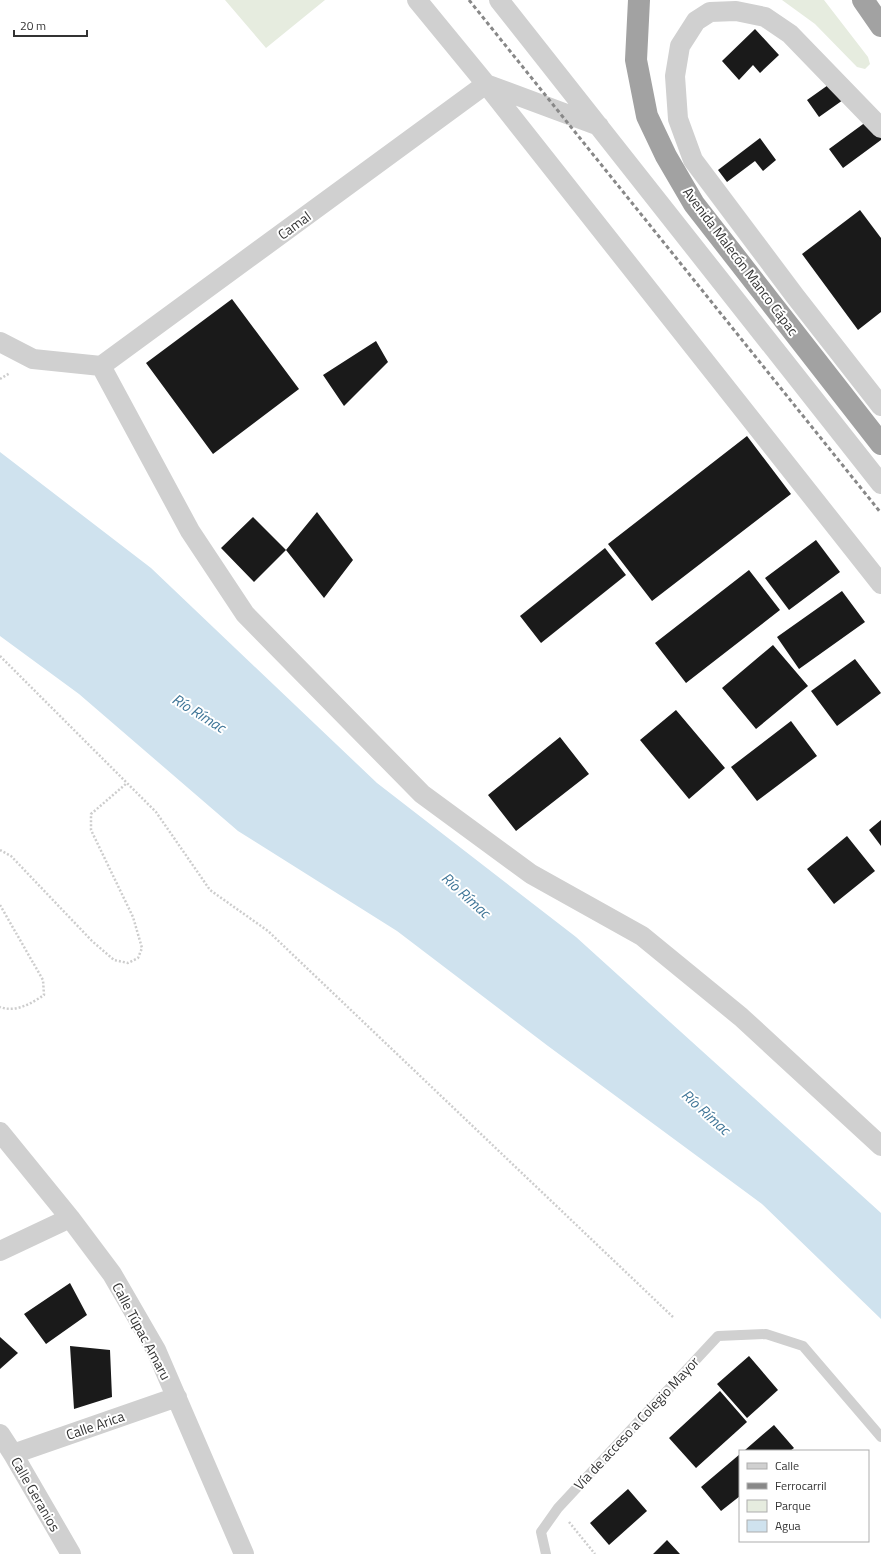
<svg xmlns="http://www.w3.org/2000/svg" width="881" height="1554" font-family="'Titillium Web',sans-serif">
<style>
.green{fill:#e6ecdf}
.water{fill:#cfe2ee}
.building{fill:#1a1a1a}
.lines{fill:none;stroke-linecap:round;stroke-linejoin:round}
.path{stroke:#cdcdcd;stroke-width:2.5;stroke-dasharray:2 2;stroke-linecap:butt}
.service{stroke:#d0d0d0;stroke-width:10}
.minor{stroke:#d0d0d0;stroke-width:20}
.trunk{stroke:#a2a2a2;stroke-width:22}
.rail{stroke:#888;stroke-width:3;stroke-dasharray:4 3;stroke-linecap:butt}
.labels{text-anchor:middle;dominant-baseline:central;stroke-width:4;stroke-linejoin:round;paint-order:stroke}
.street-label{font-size:14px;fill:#333;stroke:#fff}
.water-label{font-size:15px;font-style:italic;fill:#3f7597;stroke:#fff}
</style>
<rect width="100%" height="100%" fill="#fff"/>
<path class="green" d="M 225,0 L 325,0 L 266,48 Z
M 782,0 L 824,0 L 868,57 L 870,64 L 865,69 L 857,67 L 815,24 Z"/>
<path class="water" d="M 0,452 L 151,568 L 377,783 L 576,937 L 881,1213 L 881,1319 L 762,1204 L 548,1046 L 397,931 L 238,831 L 79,694 L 0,636 Z"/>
<path class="building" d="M 755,29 L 779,55 L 760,73 L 753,65 L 739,80 L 722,61 Z
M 831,83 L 843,100 L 819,117 L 807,100 Z
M 870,119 L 881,134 L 881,140 L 843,168 L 829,149 Z
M 760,138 L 776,160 L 763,171 L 755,161 L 727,182 L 718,170 Z
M 860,210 L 881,238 L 881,312 L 858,330 L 802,254 Z
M 232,299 L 299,389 L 213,454 L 146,363 Z
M 376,341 L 388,362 L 344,406 L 323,375 Z
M 747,436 L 791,494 L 652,601 L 608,544 Z
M 317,512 L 353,560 L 324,598 L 286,550 Z
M 253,517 L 286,550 L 254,582 L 221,548 Z
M 816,540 L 840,572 L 789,610 L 765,578 Z
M 605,548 L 626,575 L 541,643 L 520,616 Z
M 749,570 L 780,610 L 686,683 L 655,643 Z
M 842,591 L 865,622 L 799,669 L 777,637 Z
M 773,645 L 808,686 L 756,729 L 722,688 Z
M 855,659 L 881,693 L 837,726 L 811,691 Z
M 676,710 L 725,768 L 689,799 L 640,740 Z
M 791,721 L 817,756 L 757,801 L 731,767 Z
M 560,737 L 589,774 L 516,831 L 488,795 Z
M 881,820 L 881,846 L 869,830 Z
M 847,836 L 875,871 L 834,904 L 807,869 Z
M 70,1283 L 87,1315 L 46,1344 L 24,1314 Z
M 0,1337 L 18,1353 L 0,1369 Z
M 70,1346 L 110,1350 L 112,1397 L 74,1409 Z
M 749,1356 L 778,1390 L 747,1418 L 717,1384 Z
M 720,1391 L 747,1422 L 696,1468 L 669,1438 Z
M 774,1425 L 794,1448 L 790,1451 L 745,1451 L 745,1450 Z
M 740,1454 L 740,1496 L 721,1511 L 701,1487 Z
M 628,1489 L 647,1511 L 609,1545 L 590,1523 Z
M 667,1540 L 680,1554 L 653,1554 Z"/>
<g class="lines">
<path class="path" d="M 0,379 L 10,373
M 0,656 L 156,812 L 210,890 L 268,931 L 674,1318
M 0,850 L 11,856 L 92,941 L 114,960 L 128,963 L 138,958 L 142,948 L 133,917 L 91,830 L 91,814 L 127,783
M 0,905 L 43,980 L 44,995 C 32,1003 16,1013 0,1007
M 569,1522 L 595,1554"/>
<path class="service" d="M 546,1554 L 541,1532 L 558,1508 L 718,1336 L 766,1334 L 803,1346 L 881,1437"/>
<path class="minor" d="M 417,0 L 486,84 L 881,584
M 499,0 L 881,484
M 881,128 L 790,34 L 765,17 L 736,11 L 710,12 L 696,21 L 680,46 L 675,76 L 678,119 L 693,160 L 795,296 L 881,406
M 0,342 L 33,359 L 101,366 L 190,531 L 245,614 L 422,794 L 531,874 L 642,936 L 741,1017 L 881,1146
M 101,366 L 486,84 L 599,126
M 0,1132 L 70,1218 L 112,1274 L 156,1350 L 244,1554
M 0,1251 L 70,1218
M 0,1434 L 13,1454 L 71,1554
M 13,1454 L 177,1397"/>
<path class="trunk" d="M 639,0 L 636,60 L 647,116 L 666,156 L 694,204 L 881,444
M 863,0 L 881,26"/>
<path class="rail" d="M 469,0 L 881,513"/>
</g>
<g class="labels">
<g class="street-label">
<text transform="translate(294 225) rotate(-36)">Camal</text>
<text transform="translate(741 261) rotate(53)">Avenida Malecón Manco Cápac</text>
<text transform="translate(142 1331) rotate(62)">Calle Túpac Amaru</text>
<text transform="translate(636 1423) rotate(-47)">Vía de acceso a Colegio Mayor</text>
<text transform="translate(95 1425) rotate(-19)">Calle Arica</text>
<text transform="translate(36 1494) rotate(60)">Calle Geranios</text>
</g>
<g class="water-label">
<text transform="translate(199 713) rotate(32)">Río Rímac</text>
<text transform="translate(466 895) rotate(42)">Río Rímac</text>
<text transform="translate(706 1112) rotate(42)">Río Rímac</text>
</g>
</g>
<rect x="739" y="1450" width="130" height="92" fill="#ffffff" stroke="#adadad"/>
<rect x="747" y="1463" width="20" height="6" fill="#d0d0d0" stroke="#adadad"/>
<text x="775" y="1470" font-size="12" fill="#333333">Calle</text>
<rect x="747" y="1483" width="20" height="6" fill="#888888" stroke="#adadad"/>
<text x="775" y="1490" font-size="12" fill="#333333">Ferrocarril</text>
<rect x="747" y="1500" width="20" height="12" fill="#e6ecdf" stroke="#adadad"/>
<text x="775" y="1510" font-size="12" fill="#333333">Parque</text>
<rect x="747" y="1520" width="20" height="12" fill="#cfe2ee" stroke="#adadad"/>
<text x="775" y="1530" font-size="12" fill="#333333">Agua</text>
<path d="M14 30v6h73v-6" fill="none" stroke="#333333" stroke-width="2"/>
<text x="20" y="30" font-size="12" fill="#333333" stroke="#ffffff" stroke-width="3" paint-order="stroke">20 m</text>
</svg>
